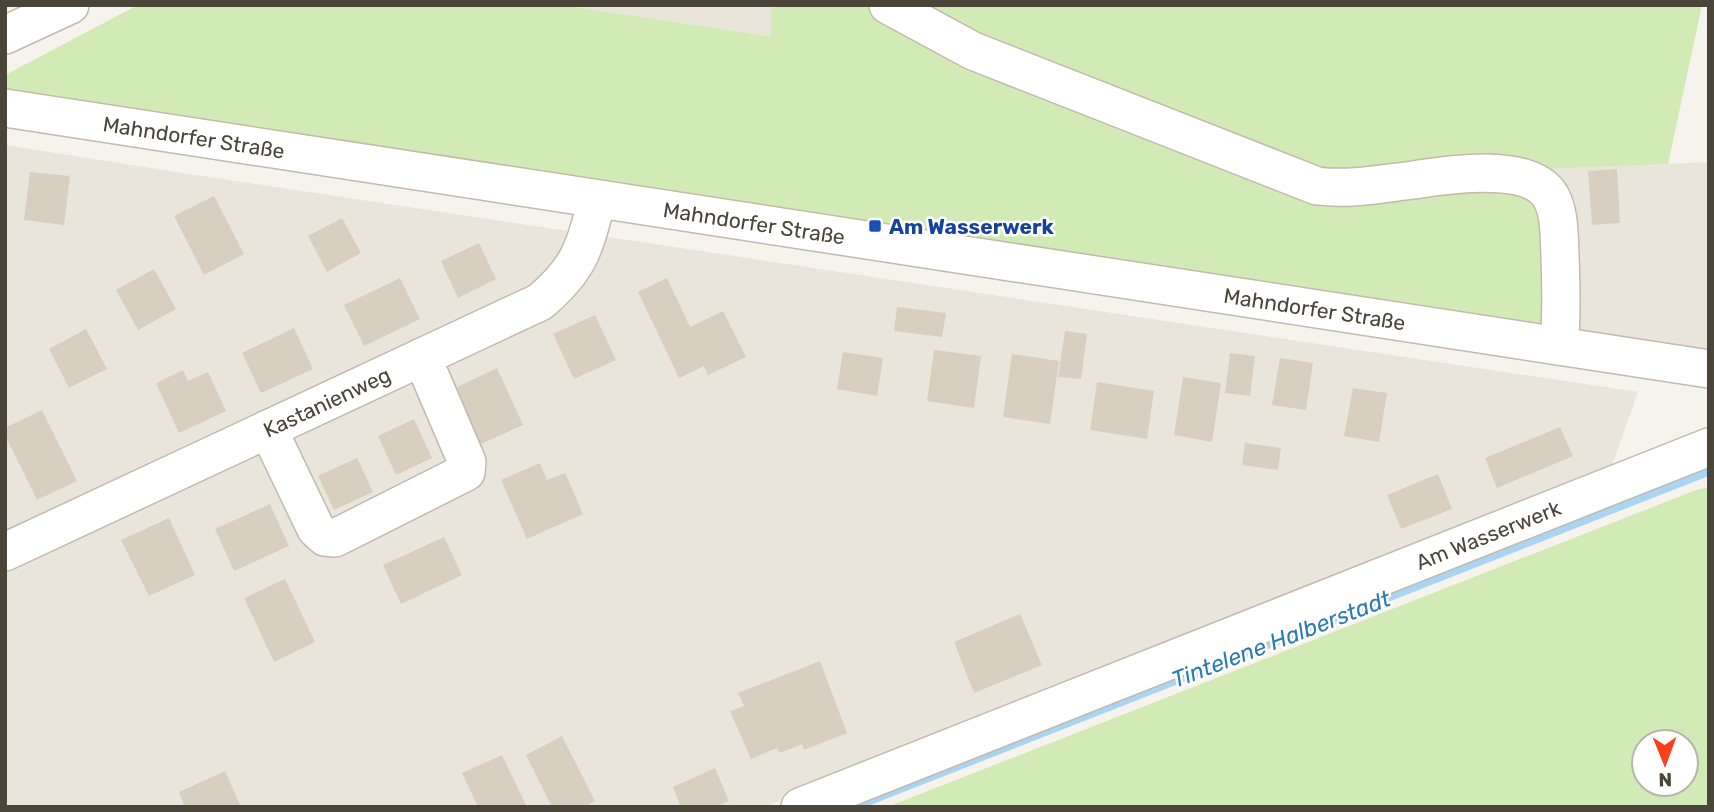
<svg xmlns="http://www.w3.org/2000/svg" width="1714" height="812" font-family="Rubik,sans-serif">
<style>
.residential{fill:#eae5da}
.green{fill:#d2eab5;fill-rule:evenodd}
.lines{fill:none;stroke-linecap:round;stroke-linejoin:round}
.stream{stroke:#a9d4f2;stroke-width:9}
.building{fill:#d8cfc1}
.minor-casing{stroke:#c2bbae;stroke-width:40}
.minor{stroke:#fff;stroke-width:37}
.transit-dot{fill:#1a4fb4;stroke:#fff;stroke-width:2.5}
.labels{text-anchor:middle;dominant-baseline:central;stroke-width:5;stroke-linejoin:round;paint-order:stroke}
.street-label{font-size:21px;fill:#4b4439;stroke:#fff}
.transit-label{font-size:21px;font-weight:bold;fill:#164399;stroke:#fff;text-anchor:start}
.water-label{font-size:23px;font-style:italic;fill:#2e7ab2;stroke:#fff}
</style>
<rect width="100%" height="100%" fill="#f6f3ec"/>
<path class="residential" d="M 562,5 L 771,5 L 772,36 Z
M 5,145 L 189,174 L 1638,392 L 1610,471 L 764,807 L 5,807 Z
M 1709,162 L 1709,357 L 1566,333 L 1546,169 Z"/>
<path class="green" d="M 138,5 L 562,5 L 771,36 L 771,5 L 1702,5 L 1668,164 L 1546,169 L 1566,333 L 5,88 L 5,75 Z
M 1709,487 L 1709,807 L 887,807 L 1696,490 ZM 1644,742 L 1686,742 L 1686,784 L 1644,784 Z"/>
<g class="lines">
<path class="stream" d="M 853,807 L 1709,471"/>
</g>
<path class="building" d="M 1617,169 L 1620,223 L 1592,225 L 1588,171 Z
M 30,172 L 70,176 L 64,225 L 24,220 Z
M 214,196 L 244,254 L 204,275 L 174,216 Z
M 342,218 L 361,253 L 327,272 L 308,236 Z
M 479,243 L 496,279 L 458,298 L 441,261 Z
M 154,269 L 176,309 L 138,330 L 116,290 Z
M 400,278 L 420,319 L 364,346 L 344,305 Z
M 667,278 L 690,327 L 723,311 L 746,357 L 708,375 L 704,366 L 679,378 L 638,292 Z
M 897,307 L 946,313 L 942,337 L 894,331 Z
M 595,315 L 616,360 L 574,379 L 553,334 Z
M 294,328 L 313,369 L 261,393 L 242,353 Z
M 86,329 L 107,369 L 69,388 L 49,349 Z
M 1065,331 L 1087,334 L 1081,379 L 1058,377 Z
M 934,350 L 981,356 L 974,408 L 927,401 Z
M 843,352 L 883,358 L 877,396 L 837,389 Z
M 1230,353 L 1255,356 L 1250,396 L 1225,393 Z
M 1012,354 L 1059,361 L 1050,424 L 1003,417 Z
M 1280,358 L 1313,363 L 1306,410 L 1272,405 Z
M 497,368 L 523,425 L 481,444 L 455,388 Z
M 183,370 L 188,381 L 208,372 L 226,411 L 179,433 L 156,383 Z
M 1183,377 L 1221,383 L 1212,442 L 1174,435 Z
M 1097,382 L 1154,391 L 1147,439 L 1090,430 Z
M 1353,388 L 1387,393 L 1379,442 L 1344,436 Z
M 42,410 L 77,481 L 37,500 L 5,435 L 5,428 Z
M 414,419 L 432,458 L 396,475 L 378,436 Z
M 1560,427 L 1573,456 L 1497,488 L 1485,458 Z
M 1245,443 L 1281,448 L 1278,470 L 1242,465 Z
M 357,458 L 373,492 L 334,510 L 318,476 Z
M 540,463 L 547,480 L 565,473 L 583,514 L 527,539 L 501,480 Z
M 1438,474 L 1452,509 L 1401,529 L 1387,495 Z
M 270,504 L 289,546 L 234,571 L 215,529 Z
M 169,518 L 195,575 L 149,596 L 121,540 Z
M 444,537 L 462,575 L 401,604 L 383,565 Z
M 285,579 L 315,642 L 274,662 L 244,598 Z
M 1020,614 L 1042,665 L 974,693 L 954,642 Z
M 820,661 L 847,733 L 804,750 L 802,744 L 780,753 L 777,748 L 751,759 L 730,711 L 744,706 L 738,693 Z
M 562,736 L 595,801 L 585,807 L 552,807 L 526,755 Z
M 502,755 L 527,807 L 478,807 L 462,773 Z
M 715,768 L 729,801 L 717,807 L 681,807 L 673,787 Z
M 225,771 L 241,807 L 185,807 L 179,792 Z"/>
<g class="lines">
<g class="minor-casing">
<g id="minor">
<path d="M 888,5 L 973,51 L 1317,186 C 1350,190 1380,184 1413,180 C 1447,175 1530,161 1551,197 C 1560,214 1559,236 1560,255 C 1561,286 1562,316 1559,346"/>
<path d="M 5,35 L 70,5"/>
<path id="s1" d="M 5,108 L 1709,369"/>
<path d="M 268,429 L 316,529 L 325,537 L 335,538 L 466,472 L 467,462 L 422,357"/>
<path id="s2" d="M 5,552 L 540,302 C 580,268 584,249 597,200"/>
<path id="s3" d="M 800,807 L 1709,447"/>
</g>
</g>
<use href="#minor" class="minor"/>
</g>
<rect class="transit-dot" x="868" y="219" width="14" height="14" rx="3.5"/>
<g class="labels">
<g class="street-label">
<text stroke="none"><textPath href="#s1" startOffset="191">Mahndorfer Straße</textPath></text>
<text stroke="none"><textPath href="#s1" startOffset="758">Mahndorfer Straße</textPath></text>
<text stroke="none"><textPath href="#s1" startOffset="1325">Mahndorfer Straße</textPath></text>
<text stroke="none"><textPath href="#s2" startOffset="355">Kastanienweg</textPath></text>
<text stroke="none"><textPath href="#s3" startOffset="740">Am Wasserwerk</textPath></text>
</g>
<g class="transit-label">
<text x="889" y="226">Am Wasserwerk</text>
</g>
<g class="water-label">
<text transform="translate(1281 639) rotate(-21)">Tintelene Halberstadt</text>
</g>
</g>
<rect width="1714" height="812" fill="none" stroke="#4b4439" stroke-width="14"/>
<g transform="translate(1665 763) rotate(179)"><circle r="33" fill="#ffffff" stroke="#b7b4b0" stroke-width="2"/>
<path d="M0-5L12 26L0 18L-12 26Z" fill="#fc3f1d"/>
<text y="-10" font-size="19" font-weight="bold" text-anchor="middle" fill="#4b4439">N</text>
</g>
</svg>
